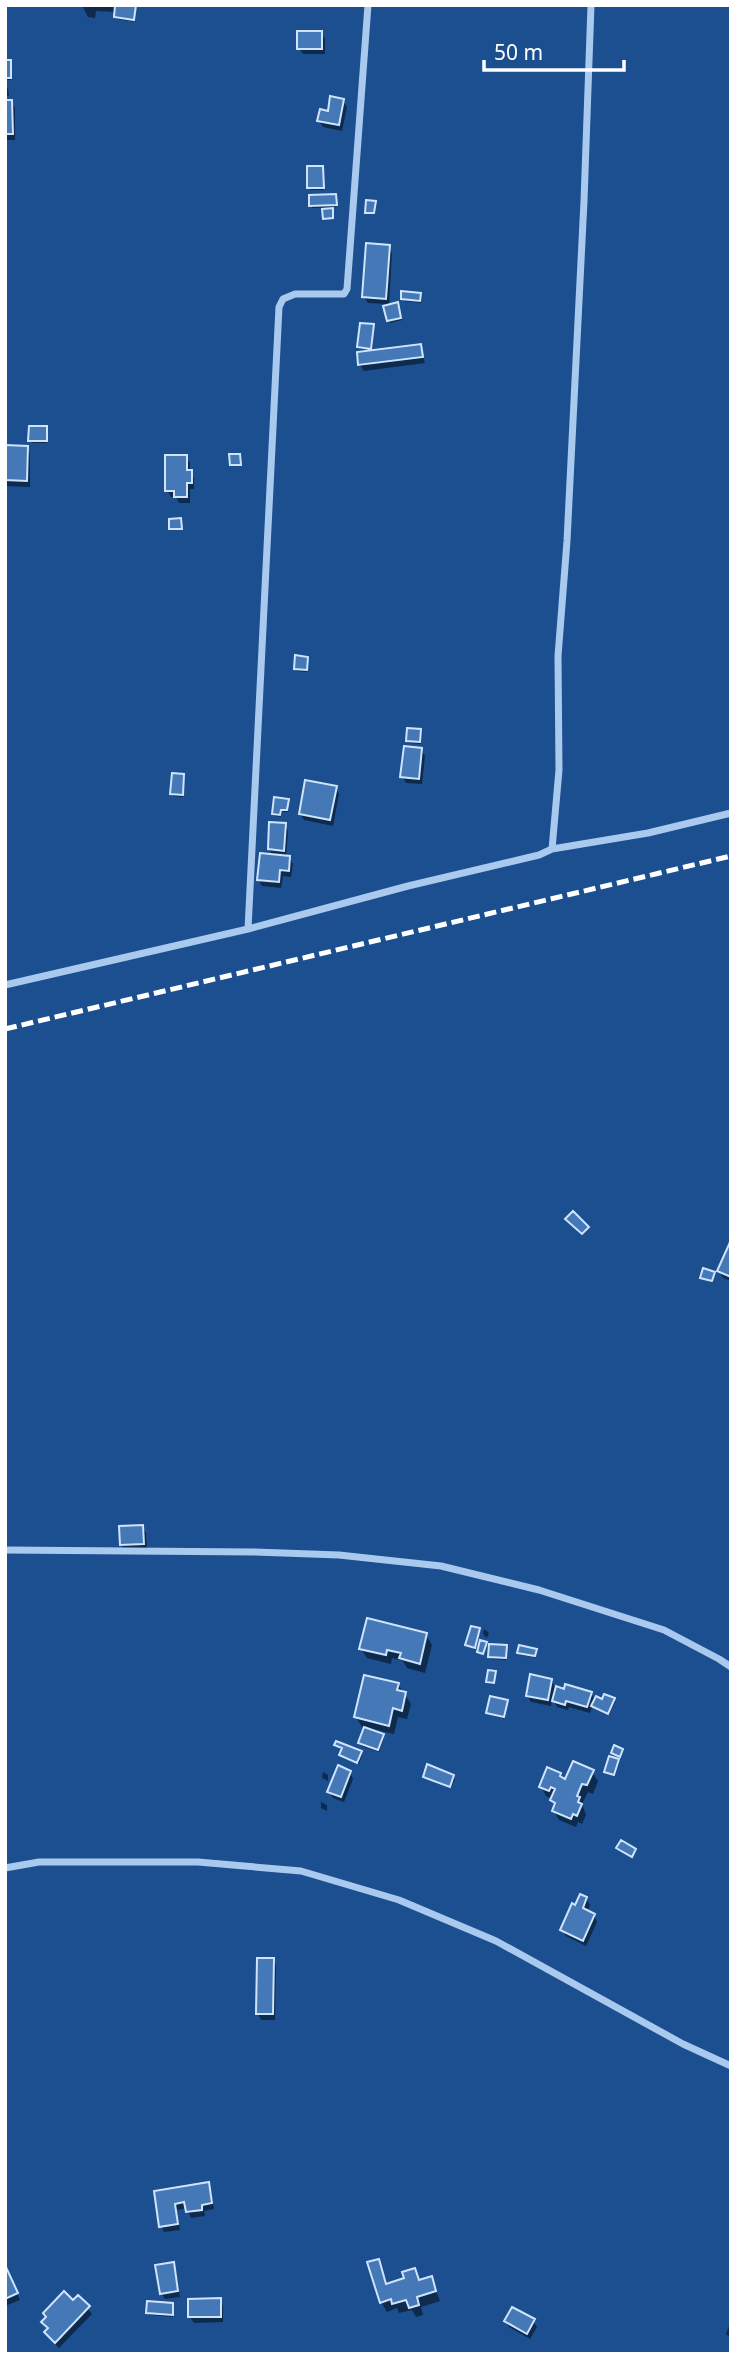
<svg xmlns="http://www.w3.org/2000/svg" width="736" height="2359" font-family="'Noto Sans',sans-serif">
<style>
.shadow{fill:#0007}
.building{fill:#4478b7;stroke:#cfe3fa;stroke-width:2}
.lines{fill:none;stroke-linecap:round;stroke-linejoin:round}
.minor{stroke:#a9c9ee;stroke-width:7}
.rail{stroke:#fff;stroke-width:5;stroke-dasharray:12 5;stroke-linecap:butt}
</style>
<rect width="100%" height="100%" fill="#1b4f8f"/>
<path class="shadow" d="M 82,5 L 136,5 L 135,22 L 117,19 L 116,12 L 96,11 L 95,18 L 88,17 Z
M 321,32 L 325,39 L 325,54 L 303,54 L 299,48 Z
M 5,62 L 10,62 L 12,64 L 11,80 L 5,80 Z
M 5,85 L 8,88 L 9,96 L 5,96 Z
M 343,101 L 347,107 L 342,131 L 323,127 L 319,121 Z
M 5,102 L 11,102 L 15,108 L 15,140 L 7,140 L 5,136 Z
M 322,167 L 324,190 L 311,190 L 309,188 Z
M 335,196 L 337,207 L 312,208 L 311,205 Z
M 389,247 L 392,253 L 389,306 L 399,307 L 402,320 L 390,323 L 385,304 L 368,303 L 364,297 Z
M 420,294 L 421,303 L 404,301 L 403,298 Z
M 373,326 L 373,347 L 369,340 L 366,342 L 370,350 L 361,349 L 359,347 Z
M 420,346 L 425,363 L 364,371 L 360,365 L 359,354 Z
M 46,428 L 47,443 L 32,443 L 30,440 Z
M 5,447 L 27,448 L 30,454 L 30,487 L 5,486 Z
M 186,457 L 190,463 L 190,472 L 194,478 L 194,489 L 190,489 L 190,503 L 179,503 L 176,497 L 171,497 L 167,490 Z
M 307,659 L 307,672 L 297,671 L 295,668 Z
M 420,731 L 421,744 L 409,743 L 408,741 Z
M 421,750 L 425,756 L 422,784 L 406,783 L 402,776 Z
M 183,776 L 183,797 L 173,796 L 172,793 Z
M 336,788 L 339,794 L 333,826 L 304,820 L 300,814 Z
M 288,800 L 288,812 L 282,812 L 281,817 L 275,816 L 274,814 Z
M 285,825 L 288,831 L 286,858 L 289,858 L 293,864 L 291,877 L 283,876 L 281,888 L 262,886 L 258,879 L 273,856 L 269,849 Z
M 731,1244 L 731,1281 L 723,1278 L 719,1271 Z
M 714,1273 L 713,1283 L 702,1278 Z
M 142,1527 L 146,1533 L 147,1550 L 125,1551 L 121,1545 Z
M 484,1629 L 489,1633 L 487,1638 L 483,1634 Z
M 479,1630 L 480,1632 L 475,1650 L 469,1647 L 467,1645 Z
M 426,1635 L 432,1645 L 425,1673 L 407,1668 L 403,1661 L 392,1658 L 391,1664 L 367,1658 L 361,1649 Z
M 506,1647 L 506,1660 L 491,1659 L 490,1657 Z
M 535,1650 L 536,1658 L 521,1655 L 519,1652 Z
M 551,1680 L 555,1688 L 591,1693 L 595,1701 L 614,1700 L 615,1702 L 609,1715 L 595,1709 L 593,1705 L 590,1713 L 569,1707 L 568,1710 L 557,1707 L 552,1698 L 551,1706 L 531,1702 L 527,1695 Z
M 398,1684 L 411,1704 L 407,1719 L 398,1717 L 394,1734 L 372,1729 L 371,1732 L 384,1738 L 379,1752 L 361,1746 L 360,1743 L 365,1728 L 362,1727 L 356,1717 Z
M 507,1702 L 505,1719 L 490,1715 L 488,1712 Z
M 336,1745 L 361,1752 L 362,1755 L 359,1764 L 343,1758 L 343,1750 Z
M 618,1760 L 619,1763 L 615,1776 L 608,1774 L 606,1772 Z
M 323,1772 L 328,1775 L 328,1781 L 322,1778 Z
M 350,1772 L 353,1779 L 344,1802 L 333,1798 L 329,1791 Z
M 592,1772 L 598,1781 L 593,1794 L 588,1792 L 582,1804 L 586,1815 L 582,1824 L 578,1822 L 576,1827 L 559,1820 L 554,1811 L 555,1807 L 552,1799 L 546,1796 L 541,1786 L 560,1775 L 563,1780 Z
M 453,1776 L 455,1779 L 451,1788 L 425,1777 Z
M 321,1802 L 327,1805 L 327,1811 L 321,1808 Z
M 586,1898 L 590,1905 L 587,1912 L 594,1915 L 597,1922 L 586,1946 L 566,1936 L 562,1930 L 576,1907 Z
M 273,1959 L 276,1966 L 275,2020 L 261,2020 L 258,2014 Z
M 208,2184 L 211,2190 L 214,2209 L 204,2211 L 205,2216 L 191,2218 L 187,2208 L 177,2210 L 180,2230 L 164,2232 L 161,2226 L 156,2192 Z
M 378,2261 L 388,2285 L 406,2279 L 414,2270 L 420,2281 L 431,2278 L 440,2301 L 421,2307 L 423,2315 L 416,2317 L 412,2310 L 399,2313 L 397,2308 L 387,2312 L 381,2302 Z
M 173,2264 L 176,2270 L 180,2297 L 165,2299 L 161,2293 Z
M 5,2267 L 20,2300 L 5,2306 Z
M 78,2297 L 92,2314 L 59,2348 L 50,2339 L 46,2333 L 48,2330 L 43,2322 Z
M 220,2300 L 223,2306 L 223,2322 L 194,2323 L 190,2317 Z
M 172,2305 L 173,2317 L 149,2315 L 148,2312 Z
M 506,2321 L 533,2321 L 537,2327 L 530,2339 L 509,2327 Z
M 729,2326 L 731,2327 L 731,2338 L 726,2334 Z"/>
<path class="building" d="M 115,5 L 136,5 L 134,20 L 114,17 Z
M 297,31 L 322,31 L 322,49 L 297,49 Z
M 5,60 L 11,60 L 11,78 L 5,78 Z
M 330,96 L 344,99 L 339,125 L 317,121 L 320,109 L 328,111 Z
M 5,100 L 12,100 L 13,134 L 5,134 Z
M 307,166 L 323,166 L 324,188 L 307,188 Z
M 336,194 L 337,205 L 309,206 L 309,195 Z
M 366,200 L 376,201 L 374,213 L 365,213 Z
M 333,208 L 333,218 L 323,219 L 322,209 Z
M 366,243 L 390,245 L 386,299 L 362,297 Z
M 401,291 L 421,293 L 420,301 L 401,299 Z
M 398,302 L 401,318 L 387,321 L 383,306 Z
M 360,323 L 374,324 L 371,349 L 357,347 Z
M 421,344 L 423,357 L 358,365 L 357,352 Z
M 29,426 L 47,426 L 47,441 L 28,441 Z
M 5,445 L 28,446 L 27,481 L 5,480 Z
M 229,454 L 240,454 L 241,465 L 230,465 Z
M 165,455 L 187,455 L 187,470 L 192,470 L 192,483 L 187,483 L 187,497 L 174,497 L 174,491 L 165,491 Z
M 181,518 L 182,529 L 169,529 L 169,519 Z
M 295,655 L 308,657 L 307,670 L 294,669 Z
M 407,728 L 421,729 L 420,742 L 406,741 Z
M 404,746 L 422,748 L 419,779 L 400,777 Z
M 172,773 L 184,774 L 183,795 L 170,794 Z
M 305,780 L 337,786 L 330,820 L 299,814 Z
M 274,797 L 289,799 L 287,810 L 281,810 L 280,815 L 272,814 Z
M 269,822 L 286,823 L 284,851 L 268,849 Z
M 260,853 L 290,856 L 289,871 L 280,870 L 279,882 L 257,880 Z
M 573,1211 L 589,1227 L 582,1234 L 565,1219 Z
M 731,1240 L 731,1277 L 717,1271 Z
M 703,1268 L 715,1272 L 712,1281 L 700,1278 Z
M 143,1525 L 144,1544 L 120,1545 L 119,1526 Z
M 367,1618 L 427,1633 L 420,1664 L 399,1658 L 401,1653 L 387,1650 L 386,1655 L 359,1649 Z
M 471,1626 L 480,1628 L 475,1648 L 465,1645 Z
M 480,1640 L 487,1642 L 483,1654 L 477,1652 Z
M 489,1644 L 507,1645 L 506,1658 L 488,1657 Z
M 519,1645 L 537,1649 L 535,1656 L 517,1653 Z
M 488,1670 L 496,1671 L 494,1683 L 486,1682 Z
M 530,1674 L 552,1679 L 548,1700 L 526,1696 Z
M 364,1675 L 399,1683 L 397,1690 L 406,1692 L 402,1711 L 393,1708 L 389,1726 L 354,1717 Z
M 565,1684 L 592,1692 L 587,1707 L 566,1701 L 565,1705 L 552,1701 L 556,1686 L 564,1689 Z
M 604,1694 L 615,1698 L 608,1714 L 591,1706 L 596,1696 L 602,1699 Z
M 490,1696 L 508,1700 L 504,1717 L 486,1713 Z
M 364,1727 L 384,1734 L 378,1750 L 358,1743 Z
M 336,1741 L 362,1751 L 357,1763 L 339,1755 L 342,1748 L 334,1745 Z
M 614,1745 L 623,1749 L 620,1757 L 611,1753 Z
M 609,1756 L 619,1759 L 614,1775 L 604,1772 Z
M 573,1761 L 594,1770 L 587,1785 L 582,1784 L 577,1796 L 580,1797 L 578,1802 L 582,1804 L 577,1816 L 573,1814 L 571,1819 L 552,1811 L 555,1803 L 550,1800 L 555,1789 L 551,1787 L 549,1791 L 539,1787 L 547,1767 L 561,1773 L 560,1776 L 565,1779 Z
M 427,1764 L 454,1775 L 450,1787 L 423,1777 Z
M 338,1765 L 351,1771 L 341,1797 L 327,1792 Z
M 621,1840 L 636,1849 L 632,1857 L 616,1848 Z
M 580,1894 L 587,1897 L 583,1908 L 595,1914 L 583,1941 L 560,1930 L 572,1903 L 575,1905 Z
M 257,1958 L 274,1958 L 273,2014 L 256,2014 Z
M 209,2182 L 212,2203 L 202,2205 L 202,2210 L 186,2212 L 184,2202 L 175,2204 L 178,2224 L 159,2227 L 154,2191 Z
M 379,2259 L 386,2284 L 404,2278 L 402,2272 L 415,2268 L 419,2280 L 432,2276 L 436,2291 L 417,2297 L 419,2305 L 409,2308 L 406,2300 L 392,2304 L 391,2299 L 380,2303 L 367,2262 Z
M 174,2262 L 178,2291 L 160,2294 L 155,2265 Z
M 5,2265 L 18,2293 L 5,2299 Z
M 64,2291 L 73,2300 L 78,2295 L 90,2306 L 55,2343 L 44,2332 L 48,2328 L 41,2322 L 46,2317 L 43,2313 Z
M 221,2298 L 221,2317 L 188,2317 L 188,2299 Z
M 147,2301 L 173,2303 L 173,2315 L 146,2313 Z
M 512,2307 L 535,2319 L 527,2334 L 504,2321 Z"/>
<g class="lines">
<path class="minor" d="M 552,849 L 559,770 L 558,656 L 567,541 L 584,201 L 591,5
M 248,929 L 279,307 L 283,299 L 295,294 L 344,294 L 347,289 L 368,5
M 5,985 L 248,929 L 408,886 L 539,855 L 552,849 L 648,833 L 731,813
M 5,1550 L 255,1552 L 339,1555 L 441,1566 L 539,1590 L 664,1630 L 719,1659 L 731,1667
M 5,1868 L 39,1862 L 198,1862 L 301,1871 L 399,1900 L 496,1941 L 683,2044 L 731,2066"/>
<path class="rail" d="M 5,1029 L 731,856"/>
</g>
<rect width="736" height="2359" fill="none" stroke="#ffffff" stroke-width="14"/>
<path d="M484 60v10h140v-10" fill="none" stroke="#ffffff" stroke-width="3.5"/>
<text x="494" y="60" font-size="21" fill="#ffffff" stroke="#1b4f8f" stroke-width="5" paint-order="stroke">50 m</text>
</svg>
